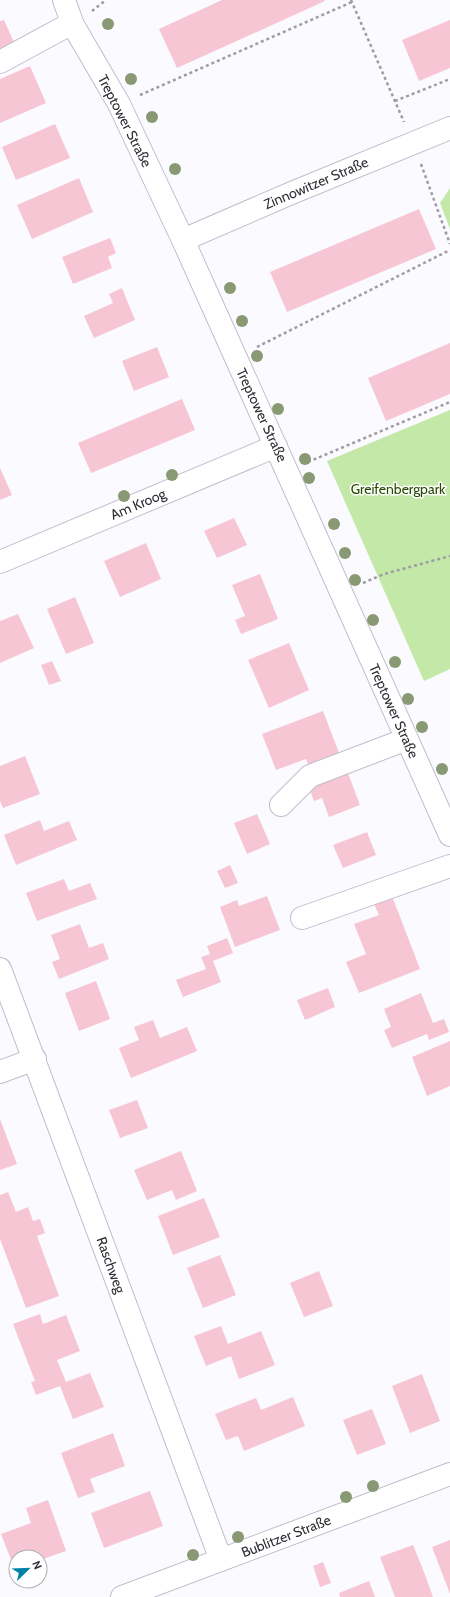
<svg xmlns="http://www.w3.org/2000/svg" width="450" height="1597" font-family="Cabin,sans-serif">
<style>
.green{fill:#c3e8a8}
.building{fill:#f7c6d4}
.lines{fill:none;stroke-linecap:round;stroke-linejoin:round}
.minor-casing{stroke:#c1bdce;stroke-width:24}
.path{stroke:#9e9ca2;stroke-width:2.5;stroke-dasharray:3 3;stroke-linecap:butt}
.minor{stroke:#fff;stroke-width:22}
.tree{fill:#889974}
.labels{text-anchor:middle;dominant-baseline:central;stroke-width:3;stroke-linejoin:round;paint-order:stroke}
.street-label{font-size:14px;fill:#302e35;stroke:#fff}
.park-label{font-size:14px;fill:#294a03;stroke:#fff}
</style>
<rect width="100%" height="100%" fill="#fbfafe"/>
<path class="green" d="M 450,188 L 450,229 L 440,203 Z
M 450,410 L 450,669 L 424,681 L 327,461 Z"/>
<path class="building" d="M 222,0 L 324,0 L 325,1 L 177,68 L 159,29 Z
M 4,20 L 17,49 L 0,57 L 0,21 Z
M 450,20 L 450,68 L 419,81 L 402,40 Z
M 30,66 L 46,103 L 0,123 L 0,79 Z
M 55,124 L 70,158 L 16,180 L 2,147 Z
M 79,178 L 93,212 L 32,239 L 17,205 Z
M 419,209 L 436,249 L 287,312 L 270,272 Z
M 110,238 L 116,253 L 108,257 L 112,268 L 73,284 L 62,257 Z
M 122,288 L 135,320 L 94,338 L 84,316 L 113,303 L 109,294 Z
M 450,343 L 450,394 L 386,421 L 368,378 Z
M 157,347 L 169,377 L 134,391 L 122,361 Z
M 182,399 L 195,430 L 91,473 L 78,443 Z
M 0,468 L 12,495 L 0,500 Z
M 234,518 L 247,545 L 217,558 L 204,531 Z
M 146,543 L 161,579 L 120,597 L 104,561 Z
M 260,574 L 278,619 L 241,634 L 235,620 L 245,616 L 232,585 Z
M 75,597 L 94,643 L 66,654 L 47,609 Z
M 18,614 L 34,648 L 0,663 L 0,621 Z
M 289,643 L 309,690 L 269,708 L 248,660 Z
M 52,661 L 61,681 L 49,685 L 41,665 Z
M 323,711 L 341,758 L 310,769 L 306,759 L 276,770 L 262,734 Z
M 25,756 L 40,794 L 3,808 L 0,801 L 0,766 Z
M 346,768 L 360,805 L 329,817 L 322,798 L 314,801 L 307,783 Z
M 257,814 L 270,844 L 247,854 L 234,823 Z
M 40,820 L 44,831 L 69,821 L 77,840 L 16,865 L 4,835 Z
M 367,832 L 376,855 L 343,868 L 333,845 Z
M 230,865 L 238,883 L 225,888 L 217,871 Z
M 64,879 L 69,891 L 90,883 L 97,899 L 37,921 L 26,893 Z
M 267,896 L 280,930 L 235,947 L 220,907 L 237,900 L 239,906 Z
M 392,896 L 420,969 L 359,993 L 346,962 L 366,954 L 354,924 L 379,915 L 374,904 Z
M 80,924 L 89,948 L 103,943 L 109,959 L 59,979 L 52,962 L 60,959 L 51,935 Z
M 227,938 L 233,953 L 213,961 L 221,982 L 183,997 L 176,980 L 206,969 L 201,957 L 210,954 L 207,946 Z
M 96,981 L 110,1019 L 79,1031 L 65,993 Z
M 328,988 L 335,1007 L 305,1020 L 297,1000 Z
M 421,993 L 433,1023 L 444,1019 L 449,1032 L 429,1040 L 427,1034 L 392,1048 L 384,1030 L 391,1027 L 384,1009 Z
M 153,1020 L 160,1038 L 187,1027 L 197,1051 L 131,1078 L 119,1048 L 139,1040 L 134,1027 Z
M 450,1041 L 450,1086 L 427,1096 L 412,1057 Z
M 137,1100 L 148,1128 L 120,1138 L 109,1110 Z
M 0,1119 L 17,1164 L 0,1170 Z
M 181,1151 L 197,1191 L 176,1200 L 172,1190 L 147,1200 L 134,1170 Z
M 8,1192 L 16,1212 L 28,1207 L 33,1221 L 40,1219 L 45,1233 L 37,1236 L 59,1296 L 26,1308 L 0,1239 L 0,1195 Z
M 204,1198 L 220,1237 L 173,1255 L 158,1216 Z
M 220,1255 L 236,1295 L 203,1308 L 187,1268 Z
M 319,1271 L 333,1306 L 304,1317 L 290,1283 Z
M 40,1314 L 43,1324 L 66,1315 L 80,1351 L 57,1360 L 66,1382 L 90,1373 L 104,1407 L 73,1419 L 60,1386 L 36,1395 L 31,1382 L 35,1381 L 13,1324 Z
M 221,1326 L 228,1344 L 261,1331 L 275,1365 L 239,1379 L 231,1356 L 206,1366 L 194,1336 Z
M 422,1374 L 440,1421 L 410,1433 L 392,1386 Z
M 293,1397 L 305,1426 L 244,1451 L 238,1436 L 226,1440 L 215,1414 L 256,1398 L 261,1410 Z
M 372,1409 L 386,1444 L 357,1455 L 343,1420 Z
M 113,1433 L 125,1466 L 90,1479 L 95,1492 L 78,1498 L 61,1453 Z
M 150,1491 L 163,1526 L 104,1548 L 91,1513 Z
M 48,1500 L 66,1551 L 40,1560 L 40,1557 L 16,1557 L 15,1570 L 1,1534 L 31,1523 L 26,1508 Z
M 450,1540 L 450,1594 L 432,1547 Z
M 413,1545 L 424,1572 L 433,1597 L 395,1597 L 380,1557 Z
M 323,1562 L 331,1583 L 320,1587 L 313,1566 Z
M 369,1581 L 375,1597 L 340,1597 L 339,1593 Z"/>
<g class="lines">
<g class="minor-casing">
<path id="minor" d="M 64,0 L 73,25 L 119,104 L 183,240 L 450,835
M 0,62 L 72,23
M 183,240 L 294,192 L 450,128
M 0,562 L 276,446
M 281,805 L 310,776 L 407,739
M 302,918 L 450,866
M 0,969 L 221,1560
M 0,1072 L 35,1059
M 122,1597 L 450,1474"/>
</g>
<path class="path" d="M 351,0 L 404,122
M 92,11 L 106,0
M 140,95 L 352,2
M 395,101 L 450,79
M 421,164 L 450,244
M 257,347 L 450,250
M 308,462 L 450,402
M 363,583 L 384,574 L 450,556"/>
<use href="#minor" class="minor"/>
</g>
<g class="tree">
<circle cx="108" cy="24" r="6"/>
<circle cx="131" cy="79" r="6"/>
<circle cx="152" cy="117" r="6"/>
<circle cx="175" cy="169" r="6"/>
<circle cx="230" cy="288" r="6"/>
<circle cx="242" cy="321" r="6"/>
<circle cx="257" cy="356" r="6"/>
<circle cx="278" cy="409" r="6"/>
<circle cx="305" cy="459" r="6"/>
<circle cx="172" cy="475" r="6"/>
<circle cx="309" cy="478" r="6"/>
<circle cx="124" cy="496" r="6"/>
<circle cx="334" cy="524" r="6"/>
<circle cx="345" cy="553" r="6"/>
<circle cx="355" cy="580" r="6"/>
<circle cx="373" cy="620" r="6"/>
<circle cx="395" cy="662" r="6"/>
<circle cx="408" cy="699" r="6"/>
<circle cx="422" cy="727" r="6"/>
<circle cx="442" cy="769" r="6"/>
<circle cx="373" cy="1486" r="6"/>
<circle cx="346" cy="1497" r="6"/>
<circle cx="238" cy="1537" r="6"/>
<circle cx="193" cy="1555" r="6"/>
</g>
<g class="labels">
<g class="street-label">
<text transform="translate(125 121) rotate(63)">Treptower Straße</text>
<text transform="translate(316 183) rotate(-23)">Zinnowitzer Straße</text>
<text transform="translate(262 415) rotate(65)">Treptower Straße</text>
<text transform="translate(138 504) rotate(-23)">Am Kroog</text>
<text transform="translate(394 711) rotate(66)">Treptower Straße</text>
<text transform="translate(111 1265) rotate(70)">Raschweg</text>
<text transform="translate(286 1536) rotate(-21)">Bublitzer Straße</text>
</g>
<g class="park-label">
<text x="398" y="489">Greifenbergpark</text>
</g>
</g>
<g transform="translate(28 1569) rotate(67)"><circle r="19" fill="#ffffff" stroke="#acabae"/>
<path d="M0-3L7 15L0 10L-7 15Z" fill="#0082a6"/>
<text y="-6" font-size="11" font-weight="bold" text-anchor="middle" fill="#302e35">N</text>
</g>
</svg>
